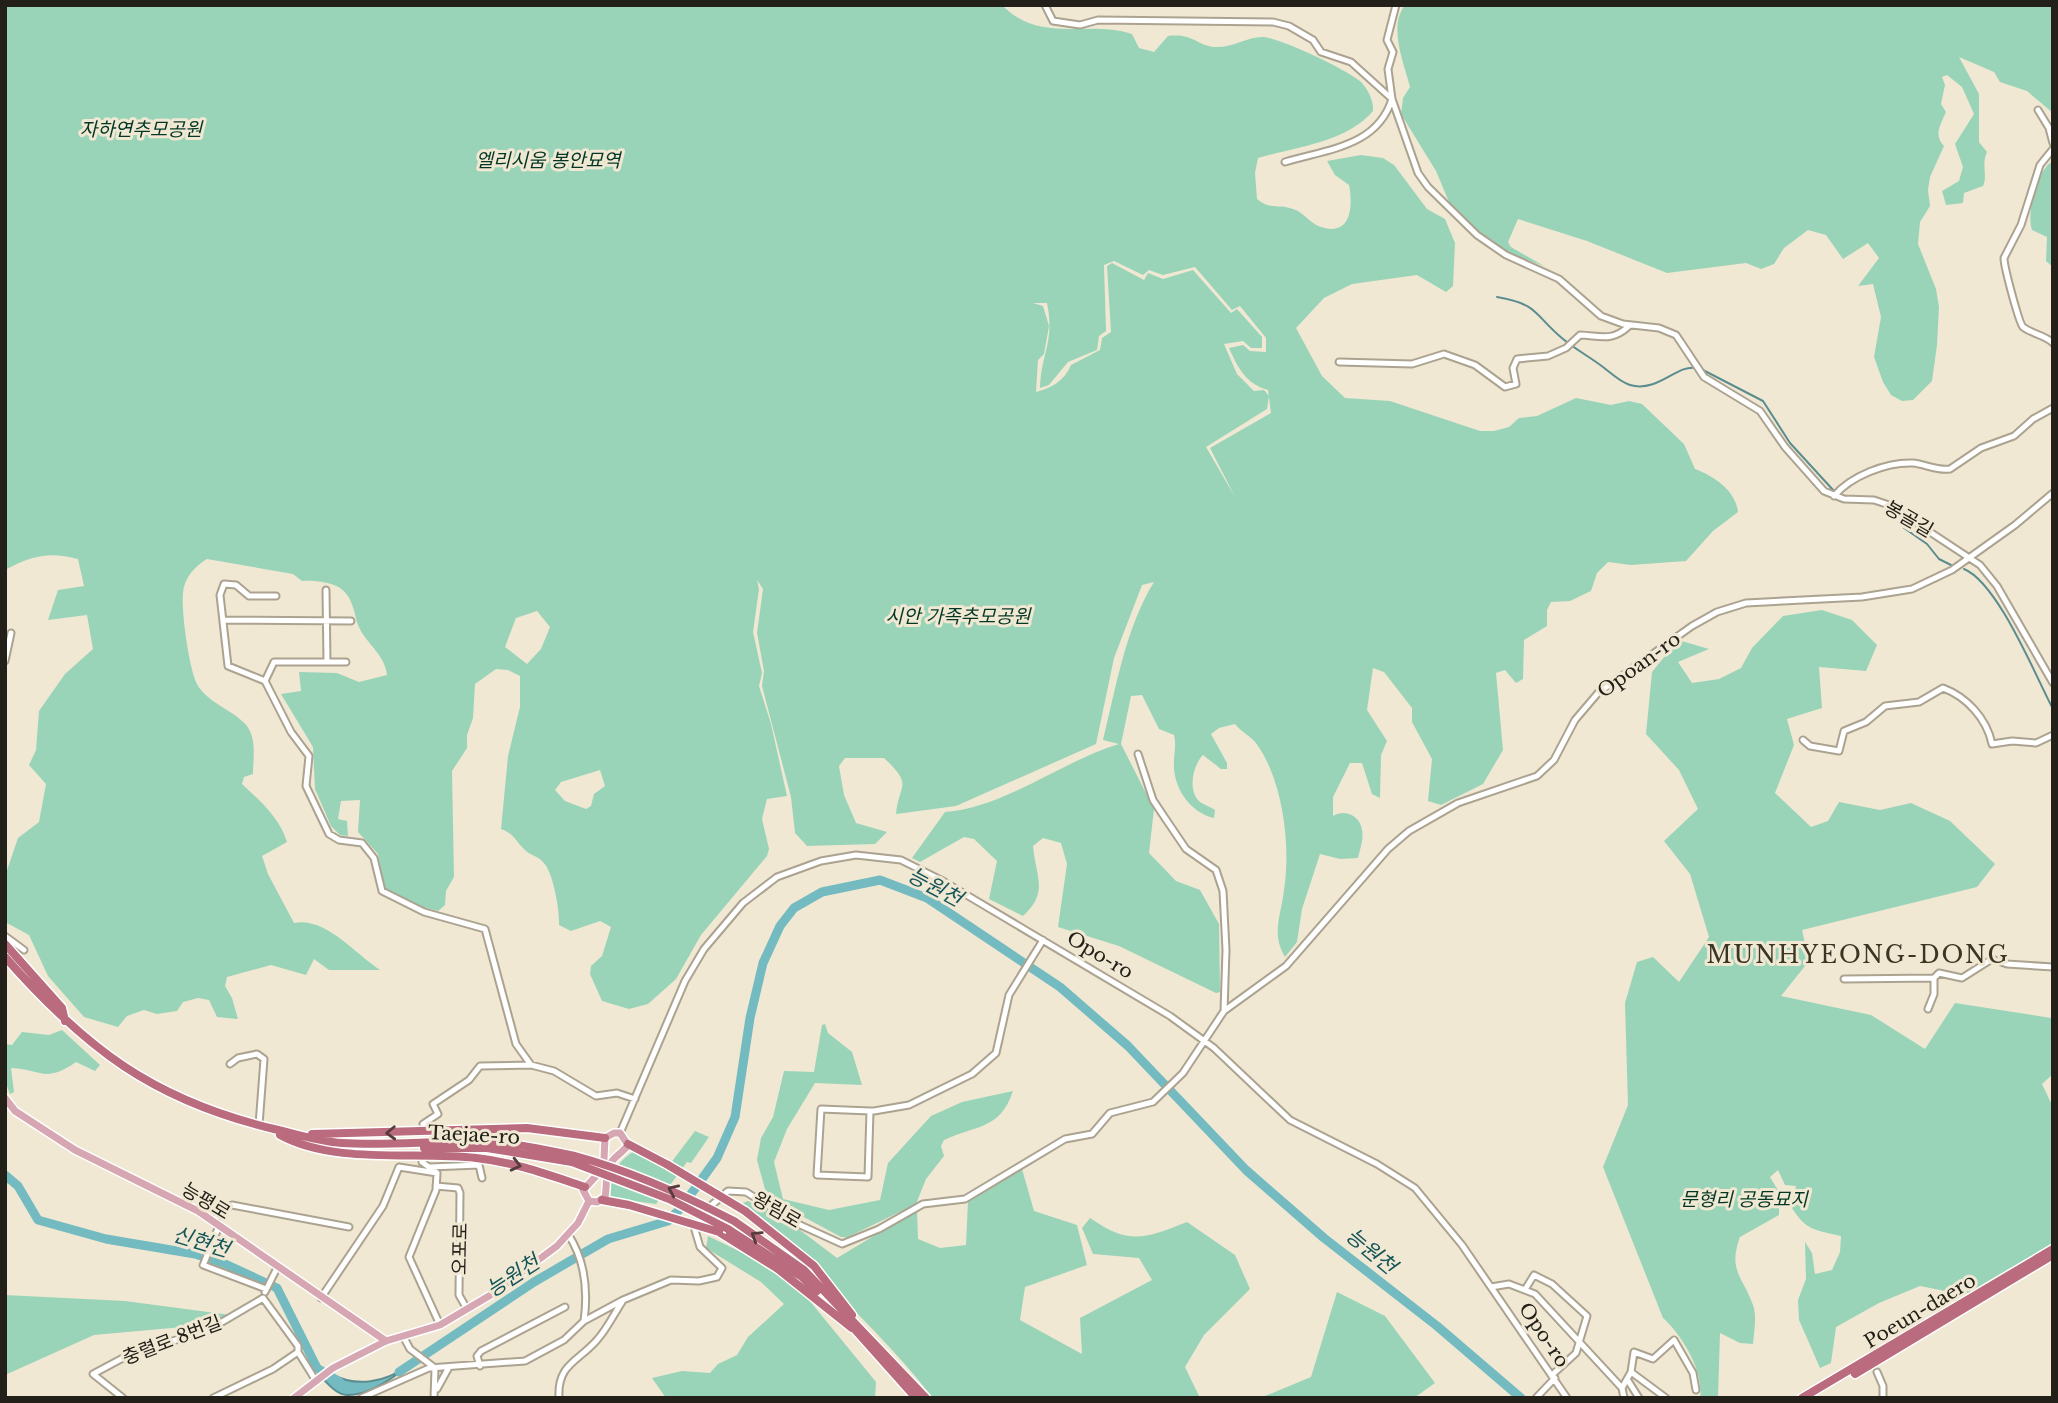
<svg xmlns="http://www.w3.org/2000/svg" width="2058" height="1403" font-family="'Libre Baskerville','Noto Sans KR',serif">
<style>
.green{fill:#99d4b9;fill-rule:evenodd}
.water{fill:#73bbc1;stroke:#5b8c8f;stroke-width:2}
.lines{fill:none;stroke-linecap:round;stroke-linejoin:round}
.stream{stroke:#5b8c8f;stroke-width:2}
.river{stroke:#73bbc1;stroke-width:9}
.minor-casing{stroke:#aba390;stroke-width:9}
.major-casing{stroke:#fff;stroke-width:10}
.highway-casing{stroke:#fff;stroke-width:11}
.minor{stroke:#fff;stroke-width:5}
.major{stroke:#d6a7b2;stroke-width:7}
.highway{stroke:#ba6c7e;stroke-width:8}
.highway-bridge-casing{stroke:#fff;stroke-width:11;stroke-linecap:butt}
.highway-bridge{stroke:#ba6c7e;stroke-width:8}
.oneway{stroke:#583b3c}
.labels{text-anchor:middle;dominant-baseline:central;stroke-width:6;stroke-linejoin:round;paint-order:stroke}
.park-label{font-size:19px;font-style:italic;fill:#023725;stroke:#f0e8d3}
.street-label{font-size:19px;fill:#232019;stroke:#f0e8d3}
.water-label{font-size:21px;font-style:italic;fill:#155459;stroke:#f0e8d3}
.quarter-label{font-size:23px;letter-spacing:2px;fill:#3b3524;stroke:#f0e8d3}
</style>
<rect width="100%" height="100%" fill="#f0e8d3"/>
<path class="green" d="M 5,5 L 1002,5 C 1041,45 1088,19 1132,34 L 1139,48 L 1154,52 L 1168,36 C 1194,33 1197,46 1215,47 C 1232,48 1247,37 1262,37 C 1277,36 1350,71 1361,82 C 1368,89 1374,102 1373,111 C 1347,142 1296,147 1258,158 L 1255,173 L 1257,199 C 1270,210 1279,204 1293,209 C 1304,212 1310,224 1321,227 C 1352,237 1353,205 1349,185 L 1335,175 L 1327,161 L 1361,155 L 1383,158 L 1394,165 L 1427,209 L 1445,219 L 1455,243 L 1453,286 L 1446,292 L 1417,275 L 1352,284 L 1324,298 L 1296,328 L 1322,376 L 1345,398 L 1390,401 L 1480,431 L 1494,431 L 1509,427 L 1519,418 L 1537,416 L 1576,398 L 1611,405 L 1629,401 L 1642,404 L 1684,444 L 1695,469 C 1714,476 1736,491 1738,512 L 1713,531 L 1686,561 L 1631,565 L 1608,562 L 1597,573 L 1591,591 L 1570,601 L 1551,602 L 1547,610 L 1547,626 L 1524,640 L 1523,679 L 1516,683 L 1505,670 L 1496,673 L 1503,750 L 1483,784 L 1441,805 L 1428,801 L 1432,759 L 1412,722 L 1412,708 L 1384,672 L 1373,668 L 1367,710 L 1387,741 L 1381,755 L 1380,798 L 1372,794 L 1362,763 L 1350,763 L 1333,797 L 1333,816 C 1344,809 1360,815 1362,830 C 1364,838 1360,849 1358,858 L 1340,859 L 1320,854 L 1302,909 L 1297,942 L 1285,957 C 1271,933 1281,916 1284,890 C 1291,846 1283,782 1258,746 C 1253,737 1242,733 1235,724 L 1219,728 L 1211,734 L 1227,763 L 1227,769 L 1221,769 L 1203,755 C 1193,765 1187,791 1200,802 C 1204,805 1211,807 1215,810 L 1214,818 C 1192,813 1176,792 1174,769 C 1173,757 1177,746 1174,735 L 1159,729 L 1142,695 L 1131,696 L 1121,744 L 1154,809 L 1149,853 L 1176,881 L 1200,890 L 1219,924 L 1220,992 L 1216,993 L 1119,946 L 1058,927 L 1067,864 L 1061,843 L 1043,838 L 1033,846 C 1036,878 1049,892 1023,916 L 989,899 L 997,861 L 974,839 L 964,837 L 920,862 L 912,858 L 945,812 C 1004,808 1062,761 1119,744 L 1103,740 C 1116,687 1126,627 1154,582 L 1142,585 L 1114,658 L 1096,744 L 956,806 L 904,813 L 896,814 C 899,783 914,786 884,758 L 845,758 L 839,766 L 844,795 L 856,823 L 887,832 L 875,844 L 807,846 L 795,833 L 791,797 L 762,686 L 764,671 L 757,633 L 763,589 L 757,580 L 759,589 L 753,632 L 762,673 L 759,686 L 771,724 L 787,796 L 767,799 L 762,819 L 769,849 L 767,856 L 701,935 L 676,979 L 648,1004 L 629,1009 L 602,1001 L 590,974 L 591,966 L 602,956 L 611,927 L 600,921 L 571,931 L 559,925 C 560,911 553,871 543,862 C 538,856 530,855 525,850 C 515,841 515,834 501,829 L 508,756 L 520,707 L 520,676 L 508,670 L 496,669 L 475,684 L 473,718 L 467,735 L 467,748 L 452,771 L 454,877 L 446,891 L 445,905 L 438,911 L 414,905 L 384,888 L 378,854 L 358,832 L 360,800 L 341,801 L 338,819 L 347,821 L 348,836 L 340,835 L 331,826 L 315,789 L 313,747 L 281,694 L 301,691 L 299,672 L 337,673 L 359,682 L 387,675 C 385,653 363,642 357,622 C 354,611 352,596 340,588 C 331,582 313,580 302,581 L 293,574 L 207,559 C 195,566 184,578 183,593 C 181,611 189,668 197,684 C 207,703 234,710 247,726 C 257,740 253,758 253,774 L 244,777 L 242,784 C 260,801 280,818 287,842 L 262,856 L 268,874 L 294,923 C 326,917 354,953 380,970 L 329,970 L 314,959 L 306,975 L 271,965 L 227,977 L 225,986 L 232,998 L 238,1019 L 217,1017 L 209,1000 L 198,998 L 183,1002 L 177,1011 L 157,1014 L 144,1010 L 127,1016 L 118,1027 L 84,1017 L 48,976 L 29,935 L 5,922 L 5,876 L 18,838 L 39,822 L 46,784 L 29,765 L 36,750 L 39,711 L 65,674 L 93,649 L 87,615 L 48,620 L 58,590 L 84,586 L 78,559 C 50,551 30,556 5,570 ZM 1114,261 L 1143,275 L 1149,270 L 1163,275 L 1195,267 L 1232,310 L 1240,306 L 1266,338 L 1266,352 L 1250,351 L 1243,345 L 1229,348 C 1238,368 1246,384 1268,390 L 1271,413 L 1210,448 L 1235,497 L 1206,447 L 1267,409 L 1269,396 L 1264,390 L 1254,391 L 1237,374 L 1224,344 L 1243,341 L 1251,348 L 1262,348 L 1262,337 L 1237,309 L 1231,313 L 1193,270 L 1163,279 L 1148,273 L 1144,280 L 1112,263 L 1107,266 L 1111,332 L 1102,338 L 1100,350 L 1071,365 C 1065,380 1052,388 1036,392 L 1038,360 L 1044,354 L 1049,326 L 1043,306 L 1033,303 L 1047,303 C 1055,342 1041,353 1040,388 L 1049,385 L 1068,362 L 1097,350 L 1099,336 L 1106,331 L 1104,265 ZM 537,611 L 550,627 L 541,649 L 527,664 L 505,647 L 516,618 ZM 600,770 L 605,786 L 594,794 L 591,806 L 586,809 L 565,801 L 555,790 L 561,782 Z
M 1405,5 L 2053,5 L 2053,113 L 2027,91 L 2000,82 L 1994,72 L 1959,57 L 1979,94 L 1979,142 L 1987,152 C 1981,164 1988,176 1983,186 L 1964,193 L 1963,203 L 1946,205 L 1942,191 L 1959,181 L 1963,167 L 1955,144 L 1974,114 L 1962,87 L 1947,75 L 1942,77 L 1945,85 L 1941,104 L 1946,112 C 1941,124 1933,135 1944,146 L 1930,177 L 1928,190 L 1930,206 L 1920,222 L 1918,244 L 1936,289 L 1939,307 L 1937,345 L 1932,381 L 1913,400 L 1902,401 L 1891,395 L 1883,382 L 1874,357 L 1881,317 L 1873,284 L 1858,286 L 1879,258 L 1868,243 L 1843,259 L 1826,235 L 1808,230 L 1784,248 L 1774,264 L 1761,269 L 1746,263 L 1667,273 L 1587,241 L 1518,219 L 1508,242 L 1511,247 L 1544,266 L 1503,251 L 1483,238 L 1449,202 L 1436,171 L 1401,114 L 1403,98 L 1410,87 C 1404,63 1388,27 1405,5 Z
M 2053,161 L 2053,267 L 2046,261 L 2047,237 L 2032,230 C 2026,214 2037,169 2053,161 Z
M 1822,610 L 1852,620 L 1877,645 L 1866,671 L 1819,667 L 1822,708 L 1787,719 L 1794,745 L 1775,793 L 1811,827 L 1828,821 L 1839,802 L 1880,810 L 1911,803 L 1950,821 L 1995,864 L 1977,887 L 1802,930 L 1809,961 L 1781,996 L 1871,1015 L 1925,1049 L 1955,1003 L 2051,1018 L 2053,1074 L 2042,1084 L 2053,1107 L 2053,1244 L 1965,1295 L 1920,1286 L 1879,1303 L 1836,1327 L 1831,1363 L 1820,1368 L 1799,1320 L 1798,1300 L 1806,1279 L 1805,1242 L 1812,1253 L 1815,1274 L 1832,1270 L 1840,1252 L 1841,1236 C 1816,1230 1806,1231 1792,1208 L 1796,1186 L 1785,1185 L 1778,1170 L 1770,1177 L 1779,1192 L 1779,1215 L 1740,1237 C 1728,1271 1742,1275 1753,1305 C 1757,1315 1754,1333 1753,1344 L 1740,1343 L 1720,1333 L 1718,1398 L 1700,1398 C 1704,1371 1682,1335 1663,1318 L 1603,1167 L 1628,1105 L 1625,1003 L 1637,962 L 1653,957 L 1679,982 L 1709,937 L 1690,874 L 1664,841 L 1698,809 L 1679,770 L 1646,734 L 1652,672 L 1678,640 L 1709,649 L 1678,662 L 1692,683 L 1719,679 L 1741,668 L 1752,648 L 1783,616 Z
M 825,1024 L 828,1033 L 852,1052 L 862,1085 L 815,1083 L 787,1129 L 774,1162 L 783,1199 L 829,1210 L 880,1200 L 888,1163 L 931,1116 L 962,1102 L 1013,1091 C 1000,1130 976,1125 944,1140 L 941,1146 L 944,1156 L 926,1179 L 916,1204 L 848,1237 L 841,1237 L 774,1201 L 765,1189 L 757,1160 L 761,1138 L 773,1117 L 784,1071 L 814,1072 L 822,1025 Z
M 62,1030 L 100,1065 L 95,1071 L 76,1062 C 44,1084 42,1069 11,1068 L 14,1092 L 10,1094 L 5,1081 L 5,1044 L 12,1045 L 22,1032 L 49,1035 Z
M 695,1131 L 709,1137 L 691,1163 L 687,1162 L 656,1204 L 610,1198 C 610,1175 616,1163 634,1151 L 667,1168 Z
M 1022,1169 L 1034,1211 L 1077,1225 L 1087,1265 L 1025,1287 L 1020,1320 L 1082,1354 L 1080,1318 L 1152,1280 L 1139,1258 L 1093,1254 L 1082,1228 L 1090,1218 C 1129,1245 1144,1239 1187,1222 L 1235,1255 L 1250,1289 L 1204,1335 L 1185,1367 L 1200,1398 L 933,1398 C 876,1326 809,1266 740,1204 L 748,1201 L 788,1221 L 837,1258 L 917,1210 L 918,1239 L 940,1248 L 966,1245 L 968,1201 Z
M 708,1236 L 776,1269 L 809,1300 L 876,1382 L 875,1398 L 666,1398 L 652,1378 L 682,1371 L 710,1373 L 718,1364 L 737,1355 L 748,1337 L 784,1304 L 761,1282 L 706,1248 Z
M 1337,1292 L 1385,1316 L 1435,1383 L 1414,1398 L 1260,1398 L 1311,1377 Z
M 5,1295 L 125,1301 L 231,1315 L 205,1325 L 94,1335 L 5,1375 Z"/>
<path class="water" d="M 408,1366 C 393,1378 368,1396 347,1395 C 338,1395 330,1386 324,1380 L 331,1374 C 357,1388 385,1382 408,1366 Z"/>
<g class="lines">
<path class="stream" d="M 1497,297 C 1539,304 1534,315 1563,339 C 1575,349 1590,357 1603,367 C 1611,373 1620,382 1630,385 C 1658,393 1677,364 1696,368
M 1701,369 L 1763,401 L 1790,443 L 1834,491
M 1904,528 L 1927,544 L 1939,559 L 1951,565
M 1964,569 C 1998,583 2035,675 2053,709
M 5,1184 L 10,1179"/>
<path class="river" d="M 5,1175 L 18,1186 L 38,1220 L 106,1239 L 195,1254 L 223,1263 L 277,1288 L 317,1368 L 340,1382
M 399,1372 L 534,1282 L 608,1239 L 668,1221 L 681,1208 L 717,1158 L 735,1117 L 750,1018 L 763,963 L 780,926 L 794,908 L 822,892 L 880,880 L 927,898 L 1060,987 L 1128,1046 L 1246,1170 L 1324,1238 L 1437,1326 L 1521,1398"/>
<g class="minor-casing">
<path id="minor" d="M 1045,5 L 1053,21 L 1080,25 L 1098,20 L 1273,22 L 1289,26 L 1313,40 L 1321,52 L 1351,62 L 1392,99 C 1377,147 1327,149 1285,162
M 1396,5 L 1387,40 L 1393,52 L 1388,69 L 1392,99 L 1418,173 L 1428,187 L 1477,235 L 1506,255 L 1559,279 L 1601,316 L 1623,324 L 1659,328 L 1676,335 L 1704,377 L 1760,411 L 1785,447 L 1824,491 L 1844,499 L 1874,500 L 1889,505 L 1980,565 L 1997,586 L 2053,683
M 2038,110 L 2049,128 L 2053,143
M 2053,149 L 2040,165 L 2021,225 L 2004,258 C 2004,267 2019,323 2023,327 C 2032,334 2045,335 2053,343
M 1339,362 L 1412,364 L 1444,354 L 1475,365 L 1505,387 L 1516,384 L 1513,368 L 1517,359 L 1548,356 L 1566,348 L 1580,335 C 1601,336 1612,342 1629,326
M 1834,496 C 1851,476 1886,462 1913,463 C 1925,464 1937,471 1950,469 L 1981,448 L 2014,436 L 2033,419 L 2053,408
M 326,590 L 327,662
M 276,596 L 249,596 L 236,585 L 224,584 L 220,595 L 228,666 L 265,681 L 291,732 L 309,756 L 306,786 L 329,834 L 339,840 L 362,843 L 374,858 L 382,891 L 424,912 L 485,929 L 516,1044 L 531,1065
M 223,620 L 351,621
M 5,661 L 11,633
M 265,681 L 274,662 L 346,662
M 1803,740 L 1810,746 L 1839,751 L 1844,731 L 1866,722 L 1885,706 L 1919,702 L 1943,688 C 1967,697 1987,719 1992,744 L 2012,741 L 2036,743 L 2053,735
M 1138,754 L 1153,800 L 1165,818 L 1186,849 L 1216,870 L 1223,891 L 1226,950 L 1224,1011
M 5,936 L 24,950
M 1844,979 L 1934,978 L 1939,973 L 1962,978 L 1992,959 L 2007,964 L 2053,967
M 1928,1009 L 1934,994 L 1934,978
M 230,1064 L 238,1058 L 257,1054 L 264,1059 L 259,1125
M 870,1111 L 868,1177 L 817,1175 L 821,1109 L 870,1111 L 874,1111 L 909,1105 L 972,1074 L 996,1053 L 1009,995 L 1043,940
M 423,1124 L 438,1114 L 433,1104 L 469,1080 L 480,1066 L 531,1065 L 554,1071 L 596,1096 L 617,1093 L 635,1099
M 620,1133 L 685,981 L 704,949 L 743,903 L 777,877 L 821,861 L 856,855 L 901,860 L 943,881 L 1170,1016 L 1214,1048 L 1290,1120 L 1377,1164 L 1415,1188 L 1462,1245 L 1567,1398
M 422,1162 L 437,1173 L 436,1190 L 409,1257 L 440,1325
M 430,1167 L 479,1165 L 482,1178
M 436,1186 L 458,1188 L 460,1193 L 459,1295 L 467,1309
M 213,1221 L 222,1210 L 232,1205 L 349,1227
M 568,1234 C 585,1260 588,1292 584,1321
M 204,1263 L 219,1226
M 203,1265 L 266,1289
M 1491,1287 L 1509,1284 L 1535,1294 L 1622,1388 L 1624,1398
M 1526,1288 L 1534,1275 L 1552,1284 L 1587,1316 L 1576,1353 L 1552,1375
M 265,1292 L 277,1268
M 321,1298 L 383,1206 L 399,1167 L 437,1173
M 403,1336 L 410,1349 L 435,1368 L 434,1398
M 480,1366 L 477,1356 L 481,1351 L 565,1307
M 1631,1372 L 1666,1398
M 1877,1372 L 1883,1386 L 1883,1398
M 1627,1379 L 1639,1398
M 1622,1388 L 1631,1372 L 1634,1352 L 1653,1359 L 1674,1340 L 1693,1373 L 1696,1390
M 437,1389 L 448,1369
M 123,1398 L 93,1374 L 136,1351 L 205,1332 L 263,1298 L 298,1346 L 298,1352
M 213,1398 L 273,1369 L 298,1352 L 316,1381
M 361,1398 L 429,1368 L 525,1361 L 564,1340 L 584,1321 L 623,1300 L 671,1280 L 699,1281 L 717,1277 L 722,1268 L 700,1247 L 695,1230 L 706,1210 L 728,1191 L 746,1192 L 798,1224 L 842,1244 L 879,1229 L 923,1204 L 965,1199 L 1065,1139 L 1092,1134 L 1110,1113 L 1153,1102 L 1183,1073 L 1224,1011 L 1286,966 L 1388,849 L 1409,831 L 1458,803 L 1537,776 L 1554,760 L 1575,720 L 1598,693 L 1692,626 L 1717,612 L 1746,603 L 1862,597 L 1912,589 L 1952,570 L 2015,525 L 2053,493
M 559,1398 C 557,1364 578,1362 597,1340 C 607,1329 614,1314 622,1302
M 1536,1398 L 1555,1378"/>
</g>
<g class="major-casing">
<path id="major" d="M 5,1098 L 15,1111 L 75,1150 L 198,1211 L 386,1341
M 614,1133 L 620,1133 L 628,1145 C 624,1151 621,1152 616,1157 C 603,1168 608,1183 605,1197 L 597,1202 L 589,1201 L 583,1190 L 597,1175 L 604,1159 L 605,1138 Z
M 294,1398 L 333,1368 L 386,1341 L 440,1325 L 494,1293 L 557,1246 L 578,1223 L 589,1201"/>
</g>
<g class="highway-casing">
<path id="highway" d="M 5,944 L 62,1008 L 65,1021
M 5,957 C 86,1049 153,1100 274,1129 C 296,1134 318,1141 342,1143 C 390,1146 438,1140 486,1142 C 516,1143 545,1150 575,1156
M 312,1134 L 527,1128 L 605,1138
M 280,1135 C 335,1165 416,1151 476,1158 C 514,1162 549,1175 585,1187
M 628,1144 L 668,1165
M 424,1148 L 487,1148 L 572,1162
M 602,1200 L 629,1205
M 745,1211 L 814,1266 L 852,1315
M 734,1221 L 804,1270 L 926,1398
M 728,1229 L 802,1277 L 817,1291
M 719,1232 L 778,1269 L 852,1328
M 851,1325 L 916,1398
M 1855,1374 L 2053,1255
M 1802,1398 L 2053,1249"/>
</g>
<use href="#minor" class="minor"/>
<use href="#major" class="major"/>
<use href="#highway" class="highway"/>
<g class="highway-bridge-casing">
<path id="highway-bridge" d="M 575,1156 C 631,1171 682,1194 734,1221
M 572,1162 L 669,1199 L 728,1229
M 668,1165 L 745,1211
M 629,1205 L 719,1232"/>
</g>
<use href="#highway-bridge" class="highway-bridge"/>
</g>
<defs><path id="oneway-chevron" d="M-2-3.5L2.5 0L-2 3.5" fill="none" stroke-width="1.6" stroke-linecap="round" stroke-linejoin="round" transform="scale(1.75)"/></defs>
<g class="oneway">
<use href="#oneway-chevron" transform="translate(391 1133) rotate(178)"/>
<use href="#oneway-chevron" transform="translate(516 1165) rotate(14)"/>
<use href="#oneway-chevron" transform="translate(673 1190) rotate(-156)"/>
<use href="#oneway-chevron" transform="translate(756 1236) rotate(-148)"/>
</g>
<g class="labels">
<g class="park-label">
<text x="141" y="129">자하연추모공원</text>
<text x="548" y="160">엘리시움 봉안묘역</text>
<text x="958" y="616">시안 가족추모공원</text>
<text x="1744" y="1199">문형리 공동묘지</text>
</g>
<g class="street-label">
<text transform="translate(1909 519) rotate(30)">봉골길</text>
<text transform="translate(1639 665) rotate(-36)">Opoan-ro</text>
<text transform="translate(1100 955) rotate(31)">Opo-ro</text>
<text transform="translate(474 1135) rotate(3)">Taejae-ro</text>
<text transform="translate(206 1201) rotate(31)">능평로</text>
<text transform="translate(777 1210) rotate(30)">왕림로</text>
<text transform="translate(460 1249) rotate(-89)">오포로</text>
<text transform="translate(1920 1311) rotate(-31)">Poeun-daero</text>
<text transform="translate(1544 1335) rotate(56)">Opo-ro</text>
<text transform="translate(172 1340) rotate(-21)">충렬로 8번길</text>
</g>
<g class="water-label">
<text transform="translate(935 887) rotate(28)">능원천</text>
<text transform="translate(201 1242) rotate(17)">신현천</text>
<text transform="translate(1371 1251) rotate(40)">능원천</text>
<text transform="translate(513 1276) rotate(-33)">능원천</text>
</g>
<g class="quarter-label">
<text x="1858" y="955">MUNHYEONG-DONG</text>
</g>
</g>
<rect width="2058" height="1403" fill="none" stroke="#232019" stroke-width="14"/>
</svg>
